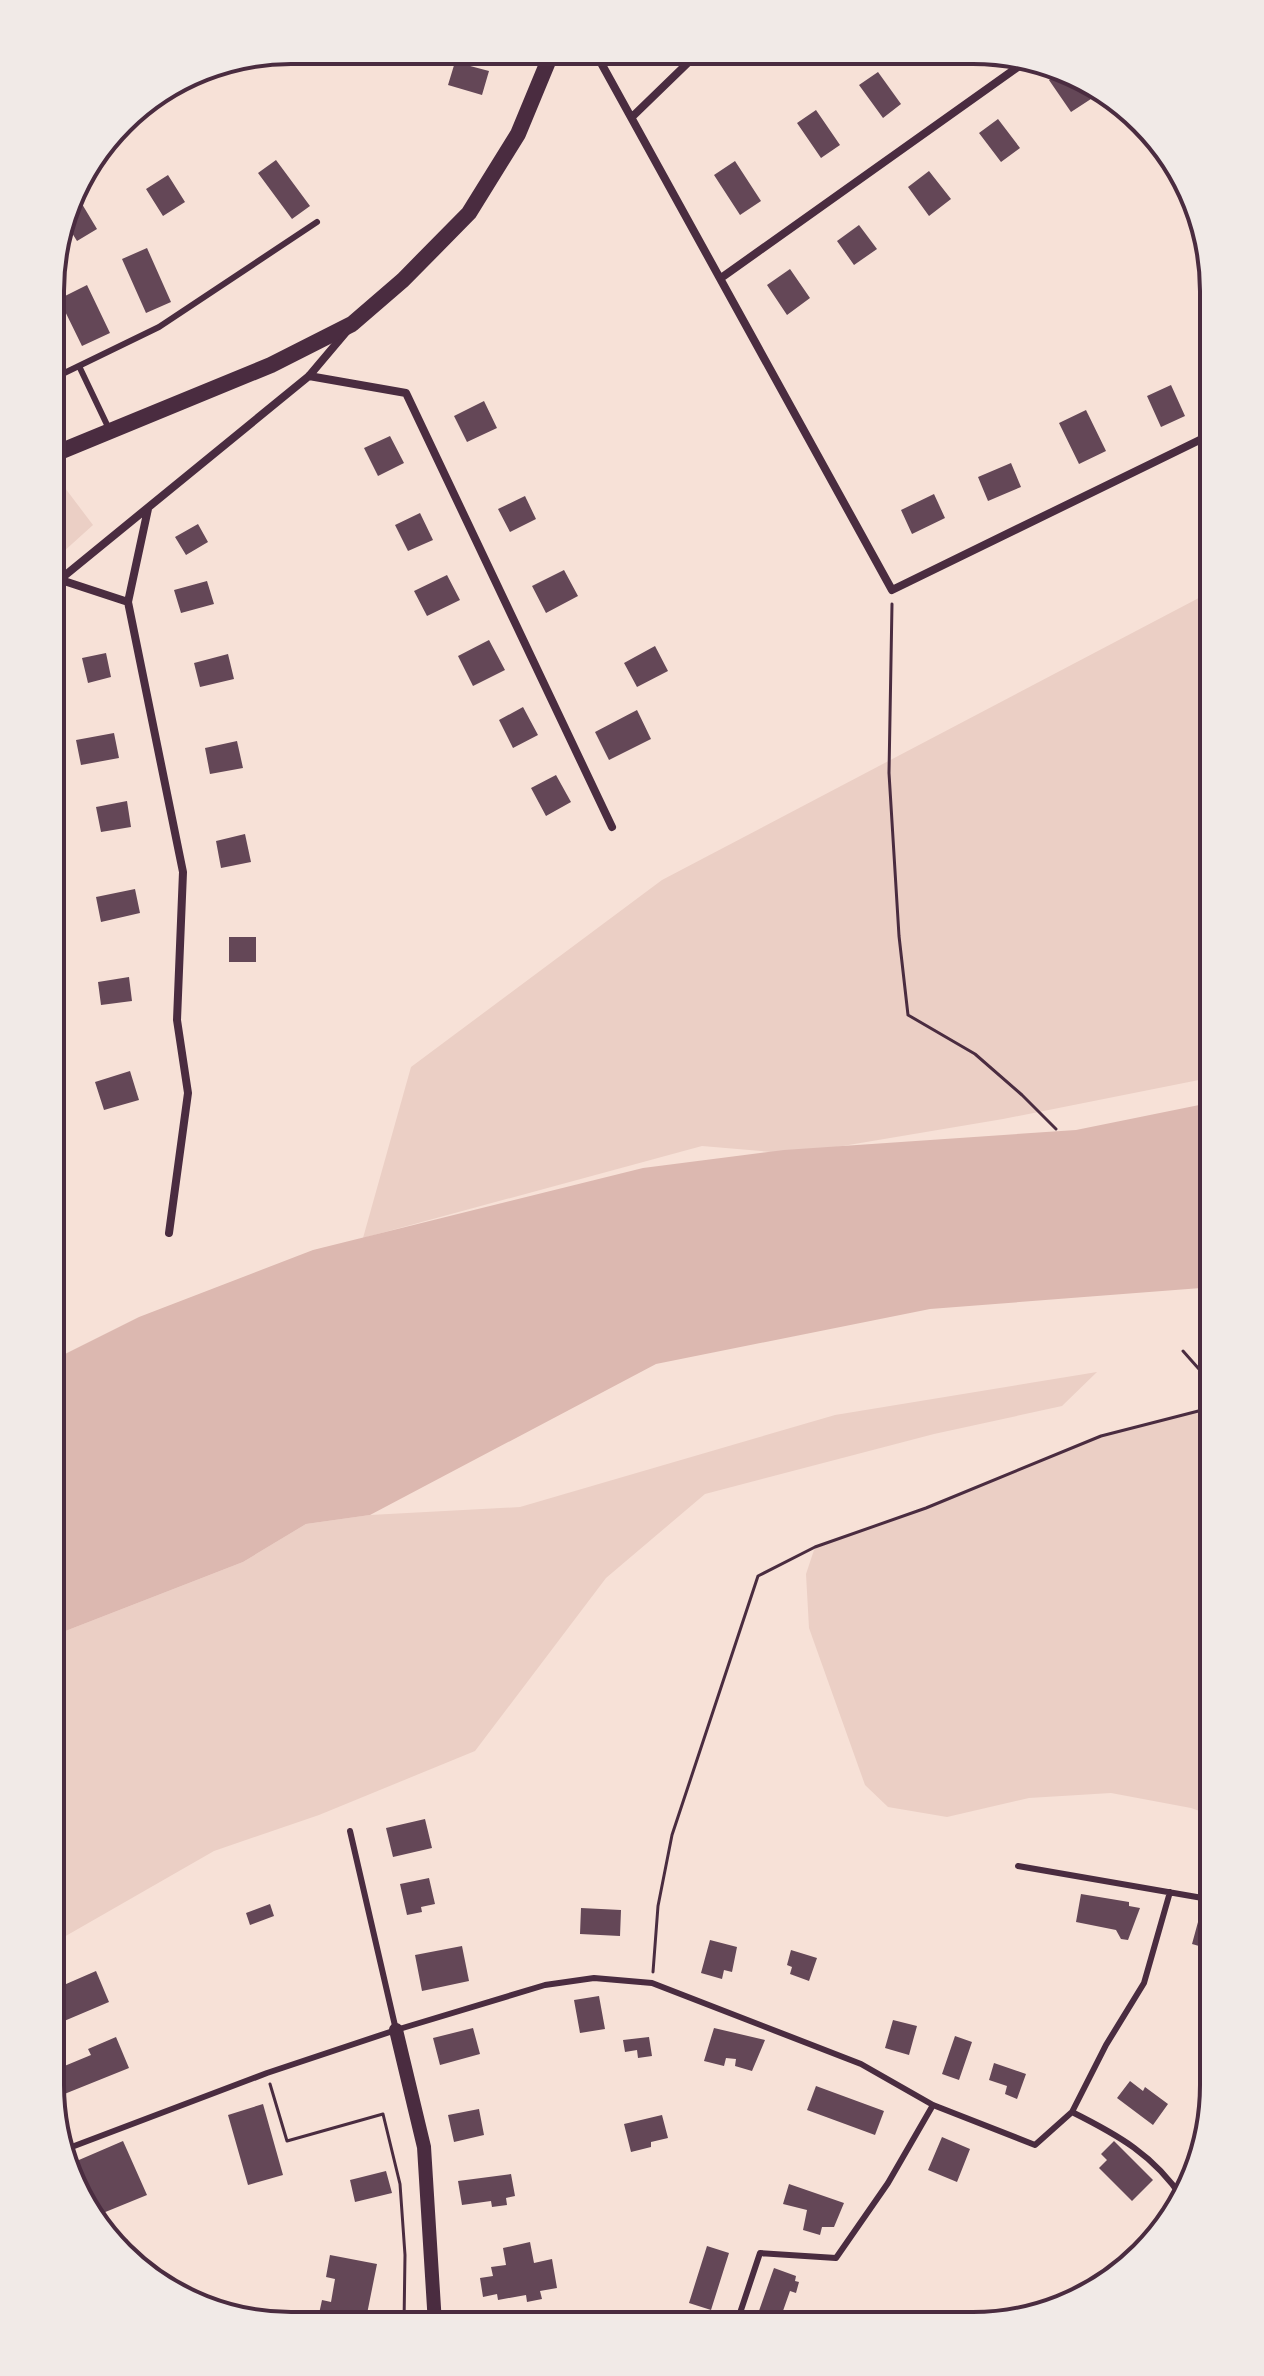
<svg xmlns="http://www.w3.org/2000/svg" width="1264" height="2376" font-family="Ubuntu,sans-serif">
<style>
.green{fill:#ebcfc5}
.water{fill:#dcb8b0}
.building{fill:#644757}
.lines{fill:none;stroke-linecap:round;stroke-linejoin:round}
.path{stroke:#4a2c40;stroke-width:3}
.service{stroke:#4a2c40;stroke-width:6}
.minor{stroke:#4a2c40;stroke-width:8}
.tertiary{stroke:#4a2c40;stroke-width:14}
.secondary{stroke:#4a2c40;stroke-width:16}
.rim{fill:none;stroke:#4a2c40;stroke-width:4}
</style>
<rect width="100%" height="100%" fill="#f7e1d7"/>
<path class="green" d="M 62,484 L 93,525 L 52,562 L 52,488 Z
M 1214,590 L 1214,1077 L 1003,1119 L 795,1154 L 702,1146 L 363,1238 L 411,1067 L 662,880 Z
M 1097,1372 L 1062,1406 L 934,1434 L 705,1494 L 606,1578 L 475,1751 L 319,1815 L 214,1851 L 50,1945 L 50,1637 L 243,1562 L 306,1524 L 370,1515 L 520,1507 L 835,1415 Z
M 1214,1407 L 1214,1816 L 1191,1808 L 1111,1793 L 1029,1798 L 947,1817 L 888,1807 L 865,1785 L 809,1628 L 806,1574 L 815,1547 L 926,1508 L 1101,1436 Z"/>
<path class="water" d="M 1214,1102 L 1214,1287 L 930,1309 L 656,1364 L 370,1515 L 306,1524 L 243,1562 L 50,1637 L 51,1361 L 139,1317 L 313,1250 L 643,1168 L 784,1150 L 1076,1130 Z"/>
<path class="building" d="M 934,54 L 960,54 L 942,66 Z
M 455,62 L 489,71 L 482,95 L 448,85 Z
M 878,72 L 901,104 L 883,118 L 859,85 Z
M 1058,74 L 1089,89 L 1094,97 L 1071,112 L 1049,80 Z
M 816,110 L 840,145 L 821,158 L 797,123 Z
M 998,119 L 1020,148 L 1001,162 L 979,133 Z
M 276,160 L 310,206 L 292,219 L 258,173 Z
M 735,161 L 761,201 L 740,215 L 714,175 Z
M 929,171 L 951,199 L 929,216 L 908,187 Z
M 168,175 L 185,202 L 163,216 L 146,189 Z
M 76,194 L 97,229 L 77,241 L 64,220 L 71,197 Z
M 859,225 L 877,249 L 854,265 L 837,241 Z
M 147,248 L 171,302 L 146,313 L 122,259 Z
M 790,269 L 810,298 L 787,315 L 767,285 Z
M 87,285 L 110,333 L 82,346 L 59,299 Z
M 1171,385 L 1185,416 L 1161,427 L 1147,396 Z
M 484,401 L 497,428 L 467,442 L 454,416 Z
M 1086,410 L 1106,451 L 1079,464 L 1059,423 Z
M 390,436 L 404,463 L 378,476 L 364,448 Z
M 1011,463 L 1021,487 L 988,501 L 978,477 Z
M 934,494 L 945,518 L 912,534 L 901,510 Z
M 525,496 L 536,519 L 510,532 L 498,509 Z
M 420,513 L 433,540 L 408,551 L 395,525 Z
M 198,524 L 208,542 L 186,555 L 175,537 Z
M 564,570 L 578,596 L 546,613 L 532,586 Z
M 447,575 L 460,600 L 427,616 L 414,591 Z
M 207,581 L 214,604 L 181,613 L 174,590 Z
M 489,640 L 505,670 L 473,686 L 458,656 Z
M 655,646 L 668,671 L 637,687 L 624,663 Z
M 106,653 L 111,677 L 88,683 L 82,658 Z
M 228,654 L 234,679 L 200,687 L 194,663 Z
M 523,707 L 538,735 L 513,748 L 499,720 Z
M 637,710 L 651,739 L 609,760 L 595,732 Z
M 114,733 L 119,758 L 81,765 L 76,740 Z
M 237,741 L 243,768 L 210,774 L 205,748 Z
M 556,775 L 571,802 L 546,816 L 531,788 Z
M 127,801 L 131,827 L 101,832 L 96,807 Z
M 245,834 L 251,862 L 221,868 L 216,841 Z
M 135,889 L 140,913 L 101,922 L 96,897 Z
M 229,937 L 256,937 L 256,962 L 229,962 Z
M 129,977 L 132,1001 L 101,1005 L 98,982 Z
M 130,1071 L 139,1100 L 104,1110 L 95,1082 Z
M 425,1819 L 432,1848 L 393,1857 L 386,1828 Z
M 429,1878 L 435,1904 L 421,1907 L 422,1912 L 407,1915 L 400,1884 Z
M 1081,1894 L 1129,1902 L 1129,1906 L 1140,1908 L 1128,1940 L 1121,1939 L 1116,1930 L 1076,1922 Z
M 270,1904 L 274,1916 L 250,1925 L 246,1913 Z
M 581,1908 L 621,1910 L 620,1936 L 580,1934 Z
M 1201,1911 L 1214,1913 L 1213,1950 L 1192,1944 Z
M 710,1940 L 737,1947 L 732,1972 L 724,1970 L 722,1979 L 701,1973 Z
M 462,1946 L 469,1981 L 422,1991 L 415,1955 Z
M 791,1950 L 817,1958 L 809,1981 L 790,1974 L 792,1967 L 787,1965 Z
M 96,1971 L 109,2002 L 50,2027 L 50,1991 Z
M 599,1996 L 605,2029 L 580,2033 L 574,2000 Z
M 893,2020 L 917,2026 L 909,2055 L 885,2048 Z
M 473,2028 L 480,2054 L 440,2065 L 433,2038 Z
M 714,2028 L 765,2040 L 752,2071 L 735,2066 L 736,2059 L 726,2058 L 724,2066 L 704,2061 Z
M 955,2036 L 972,2042 L 959,2080 L 942,2074 Z
M 116,2037 L 129,2068 L 52,2099 L 50,2072 L 91,2055 L 88,2049 Z
M 649,2037 L 652,2056 L 638,2058 L 637,2050 L 625,2052 L 623,2040 Z
M 994,2063 L 1026,2074 L 1017,2099 L 1005,2094 L 1007,2086 L 989,2080 Z
M 1130,2081 L 1143,2091 L 1145,2087 L 1168,2104 L 1153,2125 L 1117,2098 Z
M 816,2086 L 884,2111 L 875,2135 L 807,2110 Z
M 263,2104 L 283,2175 L 248,2185 L 228,2115 Z
M 479,2109 L 484,2135 L 454,2142 L 448,2115 Z
M 662,2115 L 668,2138 L 651,2142 L 651,2147 L 631,2152 L 624,2124 Z
M 942,2137 L 970,2149 L 957,2182 L 928,2170 Z
M 123,2141 L 147,2195 L 98,2215 L 65,2166 Z
M 1114,2141 L 1153,2180 L 1132,2201 L 1099,2168 L 1107,2160 L 1101,2154 Z
M 386,2171 L 392,2193 L 355,2202 L 350,2180 Z
M 511,2174 L 515,2196 L 506,2198 L 507,2205 L 492,2207 L 491,2201 L 462,2205 L 458,2181 Z
M 789,2184 L 844,2203 L 834,2227 L 822,2227 L 820,2235 L 803,2230 L 807,2210 L 783,2204 Z
M 127,2239 L 144,2274 L 133,2266 L 117,2244 Z
M 530,2242 L 534,2263 L 552,2259 L 557,2288 L 540,2291 L 542,2299 L 527,2302 L 526,2295 L 498,2300 L 497,2294 L 483,2297 L 480,2278 L 493,2276 L 491,2267 L 506,2265 L 503,2248 Z
M 707,2246 L 729,2253 L 711,2310 L 689,2303 Z
M 330,2255 L 377,2264 L 365,2324 L 317,2323 L 322,2300 L 331,2302 L 335,2279 L 326,2277 Z
M 774,2268 L 796,2276 L 795,2281 L 799,2282 L 796,2293 L 790,2291 L 778,2325 L 754,2325 Z
M 961,2313 L 972,2326 L 946,2326 Z"/>
<g class="lines">
<path class="path" d="M 892,604 L 889,773 L 899,936 L 908,1015 L 975,1054 L 1022,1095 L 1056,1129
M 1183,1351 L 1214,1386
M 653,1972 L 658,1906 L 672,1835 L 758,1576 L 815,1547 L 926,1508 L 1101,1436 L 1214,1407
M 270,2084 L 287,2141 L 383,2114 L 400,2184 L 405,2255 L 404,2324"/>
<path class="service" d="M 79,366 L 110,431
M 52,379 L 159,327 L 317,222
M 350,1831 L 396,2030
M 1018,1866 L 1214,1900
M 1072,2112 L 1106,2045 L 1144,1983 L 1170,1892
M 61,2151 L 267,2073 L 396,2030 L 545,1985 L 594,1978 L 652,1983 L 861,2064 L 933,2105 L 1035,2145 L 1072,2112 C 1118,2135 1154,2155 1183,2199
M 736,2325 L 760,2253 L 836,2258 L 888,2183 L 933,2105"/>
<path class="minor" d="M 595,52 L 892,590 L 1214,433
M 632,117 L 698,53
M 721,278 L 1029,59
M 309,376 L 406,393 L 612,827
M 148,509 L 128,602 L 183,872 L 177,1020 L 188,1093 L 169,1233
M 61,580 L 128,602
M 52,586 L 309,376 L 347,331"/>
<path class="tertiary" d="M 396,2030 L 424,2147 L 435,2324"/>
<path class="secondary" d="M 52,455 L 271,365 L 352,324 L 403,280 L 469,213 L 518,134 L 552,52"/>
</g>
<path d="M0 0H1264V2376H0ZM291 64H973A227 227 0 0 1 1200 291V2085A227 227 0 0 1 973 2312H291A227 227 0 0 1 64 2085V291A227 227 0 0 1 291 64Z" fill="#f1eae7" fill-rule="evenodd"/>
<path class="rim" d="M291 64H973A227 227 0 0 1 1200 291V2085A227 227 0 0 1 973 2312H291A227 227 0 0 1 64 2085V291A227 227 0 0 1 291 64Z"/>
</svg>
